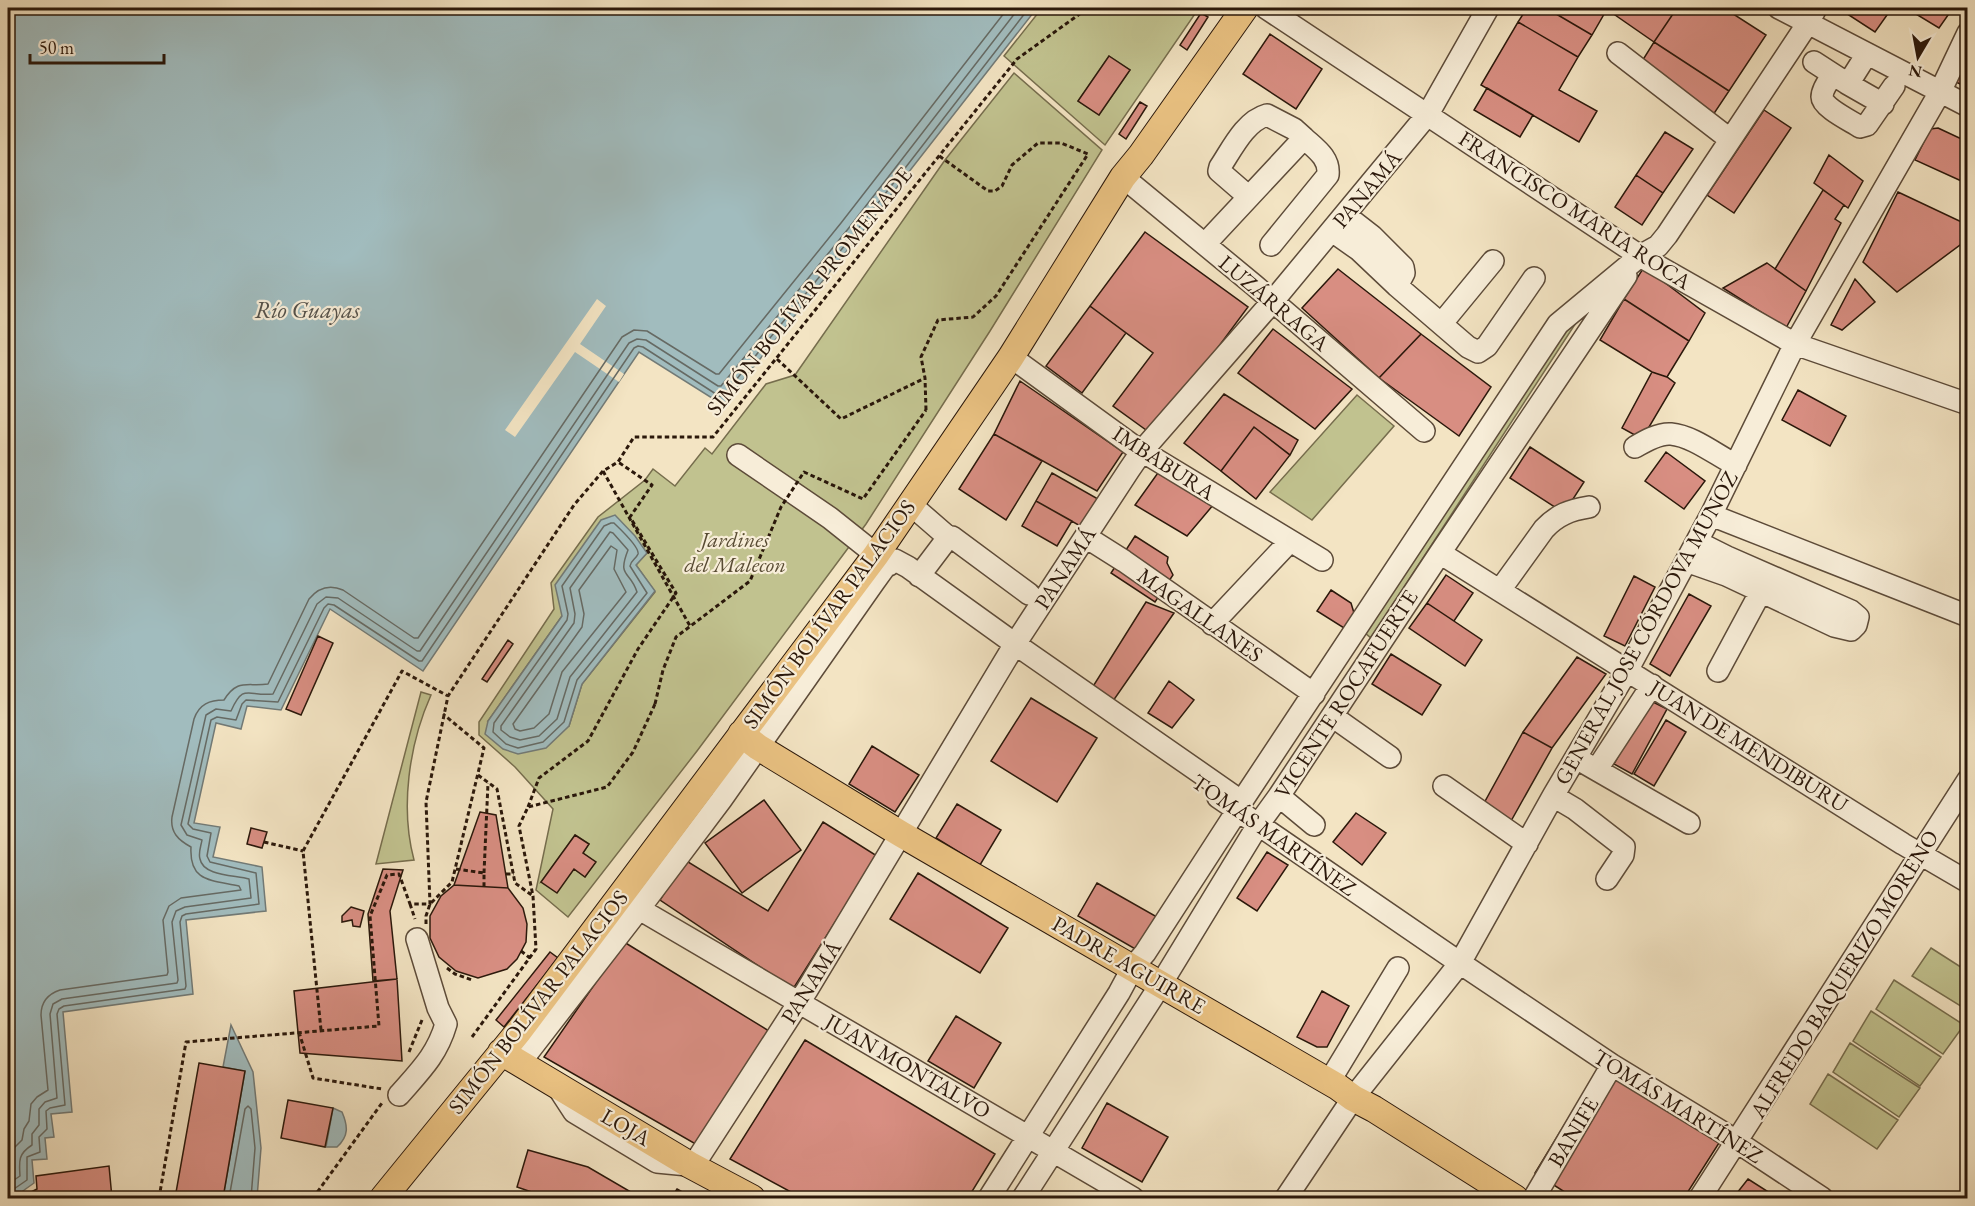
<svg xmlns="http://www.w3.org/2000/svg" width="1975" height="1206" font-family="'EB Garamond',serif">
<style>
.green{fill:#c1c28f;stroke:#766d4d;stroke-width:1.5;fill-rule:evenodd}
.water{fill:#a1bcbe;stroke:#727a76;stroke-width:1.5}
.pier{fill:#f3e4c3}
.lines{fill:none;stroke-linecap:round;stroke-linejoin:round}
.shore{stroke:#666a64;stroke-width:1.5}
.building{fill:#d88e82;stroke:#2b180b;stroke-width:1.5}
.minor-casing{stroke:#5d4b39;stroke-width:24}
.major-casing{stroke:#2b180b;stroke-width:28}
.path{stroke:#2b180b;stroke-width:3;stroke-dasharray:4.5 3;stroke-linecap:butt}
.minor{stroke:#f7edd8;stroke-width:21}
.major{stroke:#eac282;stroke-width:26}
.path-bridge{stroke:#2b180b;stroke-width:3;stroke-dasharray:4.5 3;stroke-linecap:butt}
.labels{text-anchor:middle;dominant-baseline:central;stroke-width:4.5;stroke-linejoin:round;paint-order:stroke}
.street-label{font-size:22px;fill:#2b180b;stroke:#f7edd8}
.park-label{font-size:22px;font-style:italic;fill:#584b33;stroke:#f7edd8}
.water-label{font-size:24px;font-style:italic;fill:#54514a;stroke:#f7edd8}
</style>
<rect width="100%" height="100%" fill="#f3e4c3"/>
<filter id="stains"><feTurbulence type="fractalNoise" baseFrequency=".00333" numOctaves="4"/><feColorMatrix values="0 0 0 0 .2 0 0 0 0 .09 0 0 0 0 .02 0 0 0 .5 -.17"/></filter>
<radialGradient id="worn" r=".72"><stop offset=".6" stop-color="#630" stop-opacity="0"/><stop offset="1" stop-color="#630" stop-opacity=".3"/></radialGradient>
<path class="green" d="M 1042,8 L 1199,8 L 1105,145 L 1004,56 ZM 1109,56 L 1130,70 L 1099,115 L 1078,101 Z
M 1014,73 L 1102,150 L 990,331 L 866,524 L 697,751 L 568,917 L 536,890 L 553,809 L 515,767 L 479,735 L 479,722 L 554,609 L 551,583 L 598,517 L 645,480 L 653,469 L 675,486 L 705,448 L 712,454 L 766,384 L 795,375 L 945,160 ZM 647,553 L 636,565 L 655,592 L 582,684 L 569,726 L 488,721 L 562,616 ZM 575,835 L 589,844 L 583,853 L 595,862 L 585,877 L 574,869 L 541,882 Z
M 1583,312 L 1371,638 L 1364,632 L 1564,328 Z
M 1357,395 L 1394,426 L 1312,520 L 1270,492 Z
M 421,692 L 431,695 C 409,744 400,808 414,860 L 376,864 Z
M 1931,948 L 1967,971 L 1967,1010 L 1912,976 Z
M 1894,980 L 1964,1025 L 1943,1054 L 1876,1009 Z
M 1871,1011 L 1941,1057 L 1920,1086 L 1853,1041 Z
M 1850,1043 L 1920,1088 L 1899,1117 L 1833,1072 Z
M 1828,1074 L 1898,1120 L 1877,1149 L 1810,1104 Z"/>
<path class="water" d="M 8,8 L 1037,8 L 858,237 L 723,405 L 639,352 L 423,671 L 330,609 L 281,710 L 247,706 L 241,729 L 216,723 L 194,823 L 220,827 L 213,857 L 262,867 L 266,911 L 186,920 L 193,994 L 63,1012 L 72,1112 L 51,1114 L 54,1137 L 45,1138 L 47,1159 L 32,1160 L 34,1183 L 13,1198 L 8,1198 Z
M 615,515 L 635,536 L 647,553 L 636,565 L 655,591 L 582,684 L 569,726 L 546,748 L 518,754 L 503,749 L 485,734 L 488,721 L 562,616 L 555,585 L 601,520 Z
M 231,1025 L 253,1072 L 261,1148 L 257,1198 L 223,1198 L 245,1071 L 223,1067 Z
M 333,1108 L 342,1112 C 348,1126 349,1136 337,1147 L 326,1147 Z"/>
<path class="pier" d="M 597,299 L 606,306 L 580,344 L 624,374 L 619,382 L 575,352 L 515,437 L 505,430 Z"/>
<g class="lines">
<path class="shore" d="M 611,523 L 614,523 C 619,528 640,547 638,554 C 636,559 631,560 630,566 L 647,593 L 577,680 L 564,722 L 543,742 L 518,748 L 506,744 L 493,732 L 494,723 L 567,620 L 568,614 L 562,586 L 604,526 Z
M 610,532 L 613,533 L 628,550 C 617,578 630,570 637,592 L 570,677 L 557,719 L 539,736 L 520,740 L 510,737 L 501,730 L 501,726 L 574,623 L 575,614 L 570,588 Z
M 611,546 L 617,550 L 614,569 L 626,592 L 562,672 L 549,714 L 534,728 L 520,731 L 515,729 L 513,724 L 582,627 L 584,614 L 579,590 Z
M 8,1174 L 10,1171 L 11,1155 L 15,1147 L 22,1140 L 24,1129 L 29,1121 L 31,1104 L 37,1097 L 48,1090 L 41,1015 C 41,1002 48,994 60,990 L 167,975 L 168,972 L 163,920 L 169,906 L 181,898 L 241,890 L 239,886 C 211,880 189,882 191,847 C 178,840 170,832 172,817 L 194,719 C 199,704 210,700 224,700 C 238,678 247,687 268,684 L 309,599 C 318,588 329,584 343,590 L 414,638 L 418,638 L 622,337 L 634,330 L 647,331 L 716,374 L 719,374 L 841,223 L 1008,8
M 8,1184 L 20,1176 C 19,1161 18,1154 32,1145 L 32,1134 L 39,1125 L 39,1109 L 45,1102 L 57,1098 L 50,1014 L 53,1004 L 62,999 L 177,983 L 178,980 L 172,922 L 176,911 L 185,907 L 251,898 L 249,879 C 235,875 203,876 200,859 C 198,853 201,846 202,840 L 187,835 L 181,825 L 206,715 L 216,709 L 231,711 C 244,682 248,697 273,694 L 317,604 L 326,597 L 338,598 L 417,651 L 420,651 L 629,343 L 637,339 L 646,340 L 718,386 L 721,386 L 848,229 L 1019,8
M 9,1198 L 11,1191 L 27,1180 L 27,1157 L 40,1152 L 39,1137 L 47,1129 L 46,1111 L 50,1108 L 65,1105 L 57,1014 L 59,1009 L 64,1006 L 185,989 L 186,986 L 180,922 L 182,916 L 186,914 L 259,904 L 256,873 L 210,862 L 207,856 L 211,833 L 193,829 L 188,824 L 211,720 L 217,717 L 236,720 L 242,704 L 246,700 L 278,702 L 324,608 L 328,604 L 334,605 L 419,661 L 422,661 L 634,348 L 638,346 L 643,347 L 719,396 L 723,396 L 854,234 L 1029,8
M 229,1198 L 245,1109 L 248,1106 L 251,1109 L 255,1148 L 251,1198"/>
</g>
<path class="building" d="M 1527,8 L 1546,8 L 1592,35 L 1578,57 L 1518,22 Z
M 1546,8 L 1605,8 L 1607,9 L 1592,35 Z
M 1605,8 L 1677,8 L 1654,42 Z
M 1677,8 L 1724,8 L 1766,35 L 1729,91 L 1654,42 Z
M 1838,8 L 1892,8 L 1875,32 Z
M 1906,8 L 1953,8 L 1939,28 Z
M 1201,13 L 1208,17 L 1187,50 L 1180,45 Z
M 1518,22 L 1578,57 L 1559,90 L 1597,111 L 1579,142 L 1481,85 Z
M 1270,34 L 1322,69 L 1296,109 L 1243,74 Z
M 1654,42 L 1729,91 L 1713,115 L 1639,66 Z
M 1968,52 L 1968,88 L 1954,81 Z
M 1109,56 L 1130,70 L 1099,115 L 1078,101 Z
M 1487,88 L 1533,115 L 1520,137 L 1474,110 Z
M 1140,102 L 1147,106 L 1126,139 L 1119,134 Z
M 1764,110 L 1791,128 L 1734,213 L 1707,195 Z
M 1938,128 L 1968,142 L 1968,184 L 1915,160 L 1930,129 Z
M 1665,132 L 1693,149 L 1663,193 L 1636,175 Z
M 1829,155 L 1863,181 L 1848,208 L 1814,183 Z
M 1636,175 L 1663,193 L 1642,225 L 1615,207 Z
M 1823,190 L 1844,205 L 1835,219 L 1841,223 L 1806,291 L 1775,269 Z
M 1898,192 L 1968,225 L 1968,239 L 1897,292 L 1863,262 Z
M 1145,232 L 1248,307 L 1153,435 L 1113,406 L 1153,353 L 1090,306 Z
M 1767,263 L 1806,291 L 1786,328 L 1723,288 Z
M 1644,267 L 1705,313 L 1689,341 L 1624,299 Z
M 1338,269 L 1421,334 L 1379,378 L 1302,308 Z
M 1855,279 L 1875,302 L 1842,330 L 1831,325 Z
M 1624,299 L 1689,341 L 1667,377 L 1652,372 L 1600,340 Z
M 1090,306 L 1126,333 L 1082,393 L 1046,366 Z
M 1273,329 L 1352,389 L 1315,429 L 1238,373 Z
M 1421,334 L 1491,387 L 1459,436 L 1379,378 Z
M 1652,372 L 1667,377 L 1675,383 L 1642,439 L 1622,428 Z
M 1020,381 L 1123,452 L 1097,491 L 994,434 Z
M 1798,390 L 1846,416 L 1830,446 L 1782,420 Z
M 1224,394 L 1298,440 L 1290,455 L 1254,427 L 1221,471 L 1184,443 Z
M 1254,427 L 1290,455 L 1256,499 L 1221,471 Z
M 994,434 L 1042,461 L 1006,520 L 959,489 Z
M 1530,447 L 1584,482 L 1564,513 L 1510,478 Z
M 1666,452 L 1705,481 L 1684,509 L 1645,481 Z
M 1160,470 L 1214,504 L 1187,536 L 1135,505 Z
M 1052,473 L 1098,499 L 1082,527 L 1036,501 Z
M 1036,501 L 1072,521 L 1057,546 L 1022,526 Z
M 1135,536 L 1168,557 L 1167,563 L 1173,575 L 1155,602 L 1111,573 Z
M 1446,575 L 1473,593 L 1454,621 L 1427,603 Z
M 1634,576 L 1655,587 L 1625,646 L 1604,636 Z
M 1331,590 L 1351,603 L 1354,613 L 1344,628 L 1317,611 Z
M 1689,594 L 1711,606 L 1670,676 L 1650,664 Z
M 1146,602 L 1174,613 L 1113,701 L 1092,688 Z
M 1427,603 L 1482,640 L 1465,666 L 1409,628 Z
M 318,636 L 333,643 L 301,715 L 286,709 Z
M 508,640 L 513,644 L 487,682 L 482,679 Z
M 1391,654 L 1441,685 L 1422,715 L 1372,684 Z
M 1577,657 L 1606,674 L 1552,748 L 1523,732 Z
M 1169,681 L 1194,700 L 1172,728 L 1148,713 Z
M 1031,698 L 1097,738 L 1057,802 L 991,761 Z
M 1649,700 L 1667,709 L 1632,774 L 1614,764 Z
M 1666,720 L 1686,732 L 1654,786 L 1634,774 Z
M 1523,732 L 1552,748 L 1511,821 L 1483,805 Z
M 872,746 L 919,775 L 895,812 L 849,784 Z
M 764,800 L 801,850 L 742,893 L 705,843 Z
M 957,804 L 1001,830 L 980,865 L 936,838 Z
M 480,812 L 496,815 L 508,888 L 523,908 L 527,924 L 526,942 L 517,959 L 507,969 L 478,978 L 456,971 L 439,957 L 430,938 L 430,916 L 441,896 L 454,885 Z
M 480,812 L 496,815 L 508,888 L 454,885 Z
M 1356,813 L 1386,833 L 1362,865 L 1333,842 Z
M 823,822 L 877,856 L 793,989 L 660,900 L 685,860 L 768,911 Z
M 251,828 L 267,832 L 262,848 L 247,844 Z
M 575,835 L 589,844 L 583,853 L 596,862 L 585,877 L 574,869 L 557,893 L 541,882 Z
M 1267,852 L 1288,865 L 1257,911 L 1237,898 Z
M 383,869 L 403,870 L 390,911 L 397,979 L 373,981 L 368,914 Z
M 918,873 L 1008,928 L 980,973 L 890,919 Z
M 1097,883 L 1157,917 L 1137,950 L 1078,916 Z
M 351,907 L 364,911 L 360,927 L 353,926 L 352,920 L 342,922 L 342,916 Z
M 624,942 L 769,1031 L 699,1146 L 544,1057 Z
M 550,952 L 558,958 L 504,1027 L 496,1020 Z
M 397,979 L 402,1061 L 300,1053 L 294,991 Z
M 1322,991 L 1349,1006 L 1327,1047 L 1317,1047 L 1297,1037 Z
M 956,1016 L 1001,1043 L 974,1088 L 928,1061 Z
M 805,1040 L 995,1154 L 968,1198 L 802,1198 L 730,1159 Z
M 199,1063 L 245,1071 L 223,1198 L 175,1198 Z
M 1601,1065 L 1719,1143 L 1684,1198 L 1574,1198 L 1535,1173 Z
M 288,1100 L 333,1108 L 325,1147 L 281,1138 Z
M 1107,1103 L 1168,1137 L 1142,1182 L 1082,1148 Z
M 528,1150 L 588,1167 L 636,1195 L 634,1198 L 549,1198 L 517,1187 Z
M 109,1166 L 112,1198 L 19,1198 L 37,1189 L 36,1176 Z
M 1748,1179 L 1778,1198 L 1733,1198 Z
M 677,1189 L 693,1198 L 671,1198 Z"/>
<g class="lines">
<g class="minor-casing">
<path id="minor" d="M 1266,8 L 1640,256 L 1795,344 L 1968,404
M 1779,8 L 1968,106
M 1618,53 L 1723,134
M 1814,62 L 1848,84 L 1867,54
M 1833,75 C 1829,80 1822,89 1822,97 C 1822,107 1851,121 1860,127 L 1867,125 L 1894,86
M 1848,84 L 1883,104
M 1123,177 L 1254,285 L 1424,431
M 1345,215 L 1372,236 L 1403,267 L 1404,273 L 1397,286
M 1332,231 L 1359,250 L 1397,286 L 1468,347 L 1478,352 L 1487,346 L 1534,278
M 1205,244 L 1304,138 L 1294,129 L 1267,115 C 1245,121 1232,149 1220,167 L 1219,171 L 1249,197
M 1271,245 L 1328,175 C 1330,158 1316,149 1304,138
M 1442,323 L 1493,261
M 1011,357 L 1132,445 L 1322,560
M 1635,447 C 1645,441 1659,433 1671,434 C 1693,436 1716,455 1736,465
M 738,455 L 830,518 L 889,565
M 910,504 L 948,537
M 1711,515 L 1968,616
M 1086,537 L 1124,561 L 1314,694
M 1440,553 L 1903,844 L 1968,882
M 1686,561 L 1726,575 L 1834,626 L 1851,630 L 1856,625 L 1858,617 L 1851,611 L 1727,557 L 1697,542
M 919,576 L 947,539 L 952,537 L 1029,594
M 1500,590 L 1544,529 C 1557,515 1570,510 1589,507
M 1212,624 L 1290,541
M 1718,671 L 1760,593
M 1332,716 L 1390,757
M 1576,758 L 1689,823
M 1597,769 L 1652,685
M 1444,786 L 1527,844
M 1279,796 L 1314,825
M 1553,796 L 1575,809 L 1624,847 L 1623,855 L 1607,879
M 1218,797 L 1460,963 L 1612,1065 L 1722,1132 L 1822,1198
M 629,903 L 1133,1198
M 501,1052 L 529,1051 L 639,909 L 721,800 L 874,582 L 887,564 L 895,560 L 908,567 L 1015,644 L 1238,799 L 1244,798 L 1558,324 L 1640,256 L 1658,246 L 1667,235 L 1808,23 L 1816,8
M 1329,1082 L 1398,968
M 559,1089 L 574,1112 L 657,1162 L 688,1165
M 399,1095 C 420,1071 437,1055 446,1024 L 438,1008 L 417,939
M 693,1166 L 807,990 L 1015,644 L 1129,470 L 1142,451 L 1273,301 L 1428,114 L 1488,8
M 989,1198 L 1119,993 L 1133,967 L 1145,953 L 1237,811
M 1023,1198 L 1161,984 L 1258,825 L 1279,796 L 1440,553 L 1626,276
M 1286,1198 L 1353,1098 L 1460,963 L 1553,796 L 1628,669 L 1711,515 L 1795,344 L 1940,92 L 1968,33
M 1534,1198 L 1612,1065
M 1700,1198 L 1968,780"/>
</g>
<g class="major-casing">
<path id="major" d="M 741,734 L 758,747 L 901,834 L 1338,1087 L 1353,1098 L 1374,1109 L 1515,1198
M 501,1052 L 690,1165 L 752,1198
M 383,1198 L 519,1031 L 876,555 L 1011,357 L 1123,177 L 1141,155 L 1245,8"/>
</g>
<path class="path" d="M 777,359 L 841,419 L 925,378
M 926,410 L 925,378 L 921,357 L 938,320 L 973,317 L 996,296 L 1088,154 L 1061,143 L 1038,143 L 1012,165 L 1002,186 L 995,191 L 988,191 L 938,155
M 478,775 L 497,789 L 515,883 L 533,896
M 528,807 L 539,778 L 588,741 L 638,649 L 676,593 L 630,517 L 652,485 L 618,462
M 264,842 L 303,851
M 456,869 L 484,873 L 484,887
M 484,873 L 488,783
M 506,874 L 514,874
M 410,904 L 415,919
M 426,924 L 426,916 L 430,904 L 452,882 L 484,748 L 443,714
M 521,951 L 530,958
M 447,968 L 455,974 L 472,980
M 321,1030 L 303,851 L 402,671 L 448,696
M 299,1032 L 313,1078 L 382,1089
M 472,1037 L 536,949 L 533,896 L 519,826 L 528,807 L 607,787 L 633,752 L 655,704
M 409,1052 L 422,1020
M 159,1198 L 186,1042 L 379,1026 L 370,916 L 387,875 L 399,874 L 410,904 L 430,904 L 426,802 L 448,696 L 574,505 L 603,471 L 618,462 L 634,437 L 713,437 L 1017,59 L 1088,8
M 313,1198 L 382,1103"/>
<use href="#minor" class="minor"/>
<use href="#major" class="major"/>
<path class="path-bridge" d="M 603,471 L 690,626
M 655,704 L 663,670 L 676,637 L 750,581 L 781,507 L 804,472 L 863,499 L 926,410"/>
</g>
<g class="labels">
<g class="street-label">
<text transform="translate(1367 189) rotate(-50)">PANAMÁ</text>
<text transform="translate(1575 210) rotate(33)">FRANCISCO MARIA ROCA</text>
<text transform="translate(809 291) rotate(-51)">SIMÓN BOLÍVAR PROMENADE</text>
<text transform="translate(1274 303) rotate(40)">LUZÁRRAGA</text>
<text transform="translate(1164 463) rotate(33)">IMBABURA</text>
<text transform="translate(1065 568) rotate(-57)">PANAMÁ</text>
<text transform="translate(829 614) rotate(-54)">SIMÓN BOLÍVAR PALACIOS</text>
<text transform="translate(1200 615) rotate(35)">MAGALLANES</text>
<text transform="translate(1646 628) rotate(-61)">GENERAL JOSE CÓRDOVA MUNOZ</text>
<text transform="translate(1346 694) rotate(-57)">VICENTE ROCAFUERTE</text>
<text transform="translate(1749 746) rotate(32)">JUAN DE MENDIBURU</text>
<text transform="translate(1274 835) rotate(35)">TOMÁS MARTÍNEZ</text>
<text transform="translate(1129 965) rotate(30)">PADRE AGUIRRE</text>
<text transform="translate(1844 974) rotate(-58)">ALFREDO BAQUERIZO MORENO</text>
<text transform="translate(811 982) rotate(-58)">PANAMÁ</text>
<text transform="translate(538 1002) rotate(-52)">SIMÓN BOLÍVAR PALACIOS</text>
<text transform="translate(908 1066) rotate(30)">JUAN MONTALVO</text>
<text transform="translate(1678 1106) rotate(32)">TOMÁS MARTÍNEZ</text>
<text transform="translate(626 1127) rotate(30)">LOJA</text>
<text transform="translate(1573 1132) rotate(-59)">BANIFE</text>
</g>
<g class="park-label">
<text x="735" y="539">Jardines<tspan x="735" dy="25">del Malecon</tspan></text>
</g>
<g class="water-label">
<text x="307" y="309">Río Guayas</text>
</g>
</g>
<rect width="1975" height="1206" fill="none" stroke="#f3e4c3" stroke-width="30"/>
<rect x="9" y="9" width="1957" height="1188" fill="none" stroke="#2b180b" stroke-width="3"/>
<rect x="15" y="15" width="1945" height="1176" fill="none" stroke="#2b180b" stroke-width="1.5"/>
<g transform="translate(1918 57) rotate(190)" stroke="#f7edd8" stroke-width="4.5" paint-order="stroke">
<path d="M0-4.5L10 22L0 15L-10 22Z" fill="#2b180b"/>
<text y="-9" font-size="16" font-weight="bold" text-anchor="middle" fill="#2b180b">N</text>
</g>
<path d="M30 54v9h134v-9" fill="none" stroke="#2b180b" stroke-width="3"/>
<text x="39" y="54" font-size="18" fill="#2b180b" stroke="#f7edd8" stroke-width="4.5" paint-order="stroke">50 m</text>
<rect width="100%" height="100%" filter="url(#stains)"/>
<rect width="100%" height="100%" fill="url(#worn)"/>
</svg>
